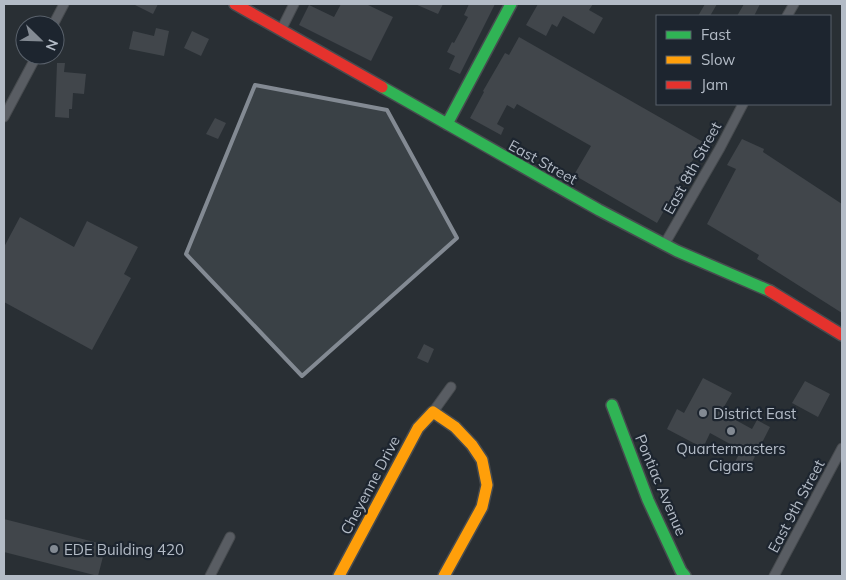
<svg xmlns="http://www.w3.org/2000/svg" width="846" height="580" font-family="Mulish,sans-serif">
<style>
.building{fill:#41464b}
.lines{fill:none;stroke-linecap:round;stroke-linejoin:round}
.street-casing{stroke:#474b4f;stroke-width:11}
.fast-casing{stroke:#474b4f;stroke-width:14}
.slow-casing{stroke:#474b4f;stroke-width:14}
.jam-casing{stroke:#474b4f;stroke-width:14}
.street{stroke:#595d63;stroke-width:9}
.fast{stroke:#30b455;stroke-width:11}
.slow{stroke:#ff9f0a;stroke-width:11}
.jam{stroke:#e5322d;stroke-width:11}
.marked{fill:#838a93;fill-opacity:0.2;stroke:#838a93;stroke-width:4;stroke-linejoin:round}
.poi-dot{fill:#838a93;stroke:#1d252f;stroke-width:2}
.labels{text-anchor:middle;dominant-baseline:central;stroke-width:4.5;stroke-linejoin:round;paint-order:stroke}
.street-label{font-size:15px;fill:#b3bbc6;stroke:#1d252f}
.poi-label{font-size:15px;fill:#b3bbc6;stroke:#1d252f;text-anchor:start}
</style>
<rect width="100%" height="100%" fill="#292f34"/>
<path class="building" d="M 133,4 L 158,4 L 153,14 Z
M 341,4 L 366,4 L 393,17 L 371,61 L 299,25 L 309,5 L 334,17 Z
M 415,4 L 443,4 L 438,14 Z
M 469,4 L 495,4 L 460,74 L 449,69 L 455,56 L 447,52 L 452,42 L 454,43 L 468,17 L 464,15 Z
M 538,4 L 593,4 L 589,10 L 603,18 L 594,34 L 563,16 L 557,27 L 552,24 L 546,36 L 526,25 Z
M 705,4 L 717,4 L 710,16 L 698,16 Z
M 744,4 L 760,4 L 754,16 L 737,16 Z
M 156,28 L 169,31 L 164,56 L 129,49 L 133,31 L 154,36 Z
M 192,31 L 209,39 L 201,56 L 184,48 Z
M 519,37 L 703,142 L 657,223 L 574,175 L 591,146 L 517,104 L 514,109 L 507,105 L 497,124 L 504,128 L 501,135 L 470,118 L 484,92 L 483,91 L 505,53 L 509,55 Z
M 57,63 L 65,63 L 64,72 L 86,74 L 84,94 L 73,93 L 72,109 L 69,109 L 69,118 L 55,117 Z
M 215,118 L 226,123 L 218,139 L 206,134 Z
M 742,139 L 764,149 L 763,152 L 842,204 L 842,313 L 757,259 L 759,255 L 707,224 L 736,169 L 727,165 Z
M 20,217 L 74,247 L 87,221 L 138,247 L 124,274 L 131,278 L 92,350 L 4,302 L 4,247 Z
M 424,344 L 434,349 L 428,363 L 417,358 Z
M 703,378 L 732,393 L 721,412 L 752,429 L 757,420 L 770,427 L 748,470 L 735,462 L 741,450 L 710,433 L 703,448 L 667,429 L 677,409 L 684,413 Z
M 805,381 L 830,394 L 818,417 L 792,403 Z
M 4,519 L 106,545 L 98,576 L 4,552 Z"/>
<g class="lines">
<g class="street-casing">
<path id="street" d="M 787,16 L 794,4
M 53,25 L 64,4
M 281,30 L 294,4
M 4,117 L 37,55
M 664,245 L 720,148 L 743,104
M 433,412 L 451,387
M 210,576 L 230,537
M 774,576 L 842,448"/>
</g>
<g class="fast-casing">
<path id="fast" d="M 382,87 L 599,210 L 677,251 L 770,291
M 447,124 L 511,4
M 612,405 L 648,500 L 681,571 L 685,576"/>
</g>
<g class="slow-casing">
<path id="slow" d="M 339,576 L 418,428 L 433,412 L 455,427 L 472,445 L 482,460 L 487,485 L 482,507 L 444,576"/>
</g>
<g class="jam-casing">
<path id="jam" d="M 235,4 L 382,87
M 770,291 L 842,335"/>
</g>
<use href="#street" class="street"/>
<use href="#fast" class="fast"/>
<use href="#slow" class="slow"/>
<use href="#jam" class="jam"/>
</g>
<path class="marked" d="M 255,85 L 387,110 L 457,238 L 302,376 L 186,254 Z"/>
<g class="poi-dot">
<circle cx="703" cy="413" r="5"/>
<circle cx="731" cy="431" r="5"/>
<circle cx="54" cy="549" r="5"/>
</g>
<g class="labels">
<g class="street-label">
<text transform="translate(543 162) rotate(29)">East Street</text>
<text transform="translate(692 168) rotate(-61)">East 8th Street</text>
<text transform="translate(370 485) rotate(-62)">Cheyenne Drive</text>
<text transform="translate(661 485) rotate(67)">Pontiac Avenue</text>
<text transform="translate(796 506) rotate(-62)">East 9th Street</text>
</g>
<g class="poi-label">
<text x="713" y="413">District East</text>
<text x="731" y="448" text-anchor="middle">Quartermasters<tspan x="731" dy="17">Cigars</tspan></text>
<text x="64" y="549">EDE Building 420</text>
</g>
</g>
<rect width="846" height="580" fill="none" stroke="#b3bbc6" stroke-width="10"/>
<rect x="656" y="15" width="175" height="90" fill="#1d252f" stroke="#59616b"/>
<rect x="666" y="31" width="25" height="8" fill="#30b455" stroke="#59616b"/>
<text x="701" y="40" font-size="15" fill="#b3bbc6">Fast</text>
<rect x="666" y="56" width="25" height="8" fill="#ff9f0a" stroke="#59616b"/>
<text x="701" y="65" font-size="15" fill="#b3bbc6">Slow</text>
<rect x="666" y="81" width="25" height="8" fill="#e5322d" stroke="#59616b"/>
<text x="701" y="90" font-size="15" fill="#b3bbc6">Jam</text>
<g transform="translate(40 40) rotate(113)"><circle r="24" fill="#1d252f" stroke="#59616b"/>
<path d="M0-4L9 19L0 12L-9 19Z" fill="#838a93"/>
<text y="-8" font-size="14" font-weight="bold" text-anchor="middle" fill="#b3bbc6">N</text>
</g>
</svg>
